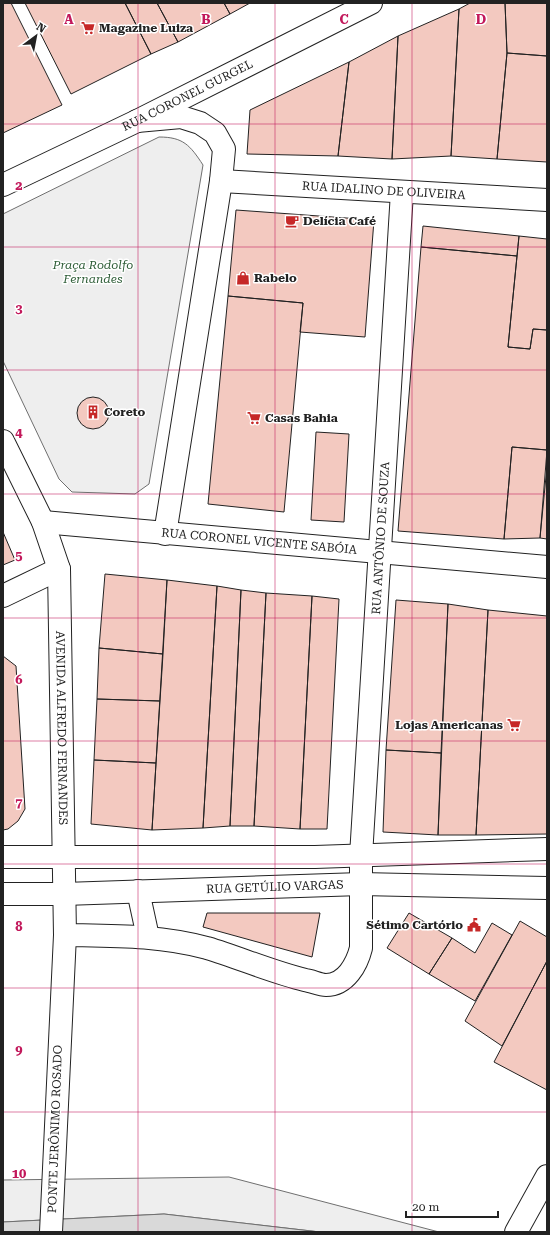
<svg xmlns="http://www.w3.org/2000/svg" width="550" height="1235" font-family="'Roboto Serif',serif">
<style>
.green{fill:#eee;stroke:#6f6f6f}
.water{fill:#d9d9d9;stroke:#6f6f6f}
.building{fill:#f3c9c0;stroke:#222}
.lines{fill:none;stroke-linecap:round;stroke-linejoin:round}
.street-casing{stroke:#222;stroke-width:24}
.secondary-casing{stroke:#222;stroke-width:24}
.street{stroke:#fff;stroke-width:22}
.secondary{stroke:#fff;stroke-width:22}
.grid{fill:none;stroke:#c2185b;stroke-width:1;stroke-opacity:0.55}
.labels{text-anchor:middle;dominant-baseline:central;stroke-width:3;stroke-linejoin:round;paint-order:stroke}
.poi-label{font-size:12px;font-weight:bold;fill:#222;stroke:#fff;text-anchor:start}
.street-label{font-size:12px;fill:#222;stroke:#fff}
.park-label{font-size:12px;font-style:italic;fill:#2f5e38;stroke:#fff}
.grid-label{font-size:13px;text-anchor:middle;font-weight:bold;fill:#c2185b;stroke:#fff;stroke-width:3;stroke-linejoin:round;paint-order:stroke}
</style>
<rect width="100%" height="100%" fill="#fff"/>
<path class="green" d="M 159,137 C 183,137 190,145 203,165 L 149,484 L 135,494 L 72,492 L 59,479 L 3,361 L 3,214 Z
M 229,1177 L 439,1232 L 320,1232 L 164,1214 L 3,1222 L 3,1180 Z"/>
<path class="water" d="M 164,1214 L 320,1232 L 3,1232 L 3,1222 Z"/>
<path class="building" d="M 3,3 L 11,3 L 62,105 L 3,133 Z
M 25,3 L 125,3 L 151,54 L 71,94 Z
M 125,3 L 157,3 L 178,42 L 151,54 Z
M 157,3 L 224,3 L 230,14 L 178,42 Z
M 224,3 L 250,3 L 230,14 Z
M 470,3 L 505,3 L 507,53 L 497,159 L 451,156 L 459,9 Z
M 505,3 L 547,3 L 547,56 L 507,53 Z
M 459,9 L 451,156 L 392,159 L 398,36 Z
M 398,36 L 392,159 L 338,156 L 349,62 Z
M 507,53 L 547,56 L 547,162 L 497,159 Z
M 349,62 L 338,156 L 247,154 L 250,110 Z
M 236,210 L 374,220 L 365,337 L 300,332 L 303,303 L 228,296 Z
M 423,226 L 519,236 L 517,256 L 421,247 Z
M 519,236 L 547,239 L 547,330 L 533,329 L 530,349 L 508,347 Z
M 421,247 L 517,256 L 508,347 L 530,349 L 533,329 L 547,330 L 547,450 L 512,447 L 504,539 L 398,531 Z
M 228,296 L 303,303 L 284,512 L 208,504 Z
M77 413a16 16 0 1 1 32 0a16 16 0 1 1-32 0Z
M 316,432 L 349,434 L 344,522 L 311,520 Z
M 512,447 L 547,450 L 540,538 L 504,539 Z
M 547,466 L 547,539 L 540,538 Z
M 3,532 L 15,560 L 3,565 Z
M 105,574 L 167,580 L 163,654 L 99,648 Z
M 167,580 L 217,586 L 203,828 L 152,830 Z
M 217,586 L 241,590 L 230,826 L 203,828 Z
M 241,590 L 266,593 L 254,826 L 230,826 Z
M 266,593 L 312,596 L 300,829 L 254,826 Z
M 312,596 L 339,599 L 327,829 L 300,829 Z
M 396,600 L 448,604 L 441,753 L 386,750 Z
M 448,604 L 488,610 L 476,835 L 438,835 Z
M 488,610 L 547,616 L 547,834 L 476,835 Z
M 99,648 L 163,654 L 160,701 L 97,699 Z
M 3,656 L 16,666 L 25,809 L 18,821 L 8,829 L 3,830 Z
M 97,699 L 160,701 L 156,763 L 94,760 Z
M 386,750 L 441,753 L 438,835 L 383,832 Z
M 94,760 L 156,763 L 152,830 L 91,824 Z
M 207,913 L 320,913 L 312,957 L 203,927 Z
M 409,913 L 452,938 L 429,974 L 387,948 Z
M 520,921 L 547,937 L 547,961 L 502,1046 L 465,1021 Z
M 492,923 L 512,935 L 475,1001 L 429,974 L 452,938 L 475,953 Z
M 547,961 L 547,1090 L 494,1062 Z"/>
<g class="lines">
<g class="street-casing">
<g id="street">
<path d="M 137,121 L 181,117 L 200,123 L 215,133 L 224,149 L 221,181 L 165,534"/>
<path id="s1" d="M 221,181 L 547,200"/>
<path id="s2" d="M 3,185 L 137,121 L 371,3"/>
<path id="s3" d="M 43,522 L 547,567"/>
<path d="M 3,596 L 59,569"/>
<path d="M 3,857 L 315,857 L 547,849"/>
<path d="M 138,891 L 148,937"/>
<path id="s4" d="M 3,894 L 64,894 L 361,884 L 547,888"/>
<path id="s5" d="M 65,935 C 113,936 159,935 207,948 C 240,958 272,972 305,980 C 312,981 320,985 326,985 C 346,985 357,964 361,948 L 361,856 L 402,192"/>
</g>
</g>
<g class="secondary-casing">
<g id="secondary">
<path id="s6" d="M 3,441 L 43,522 L 59,569 L 65,935 L 51,1232"/>
<path d="M 516,1232 L 547,1176"/>
</g>
</g>
<use href="#street" class="street"/>
<use href="#secondary" class="secondary"/>
</g>
<path class="grid" d="M 138,3 L 138,1232M 275,3 L 275,1232M 412,3 L 412,1232M 3,124 L 547,124M 3,247 L 547,247M 3,370 L 547,370M 3,494 L 547,494M 3,618 L 547,618M 3,741 L 547,741M 3,864 L 547,864M 3,988 L 547,988M 3,1112 L 547,1112"/>
<defs>
<g id="supermarket-bare" transform="scale(1.08)"><path d="M-6-5.5h2.5l.6 2H6L4.5 2H-2.5L-4.4-4H-6ZM-1.5 3.2a1.3 1.3 0 1 0 .1 0ZM3 3.2a1.3 1.3 0 1 0 .1 0Z" fill="#c62828" stroke="#fff" stroke-width="2.5" paint-order="stroke"/></g>
<g id="cafe-bare" transform="scale(1.08)"><path d="M-5.5-4.5H6V0H3Q3 3.5 0 3.5H-2.5Q-5.5 3.5-5.5 0ZM3-3.2v2h1.7v-2ZM-6 4.5H4V6H-6Z" fill="#c62828" stroke="#fff" stroke-width="2.5" paint-order="stroke"/></g>
<g id="shop-bare" transform="scale(1.08)"><path d="M-5-2.5h2.3a2.7 3.5 0 0 1 5.4 0H5L5.5 6h-11ZM-1.5-2.5h3a1.5 2.3 0 0 0-3 0Z" fill="#c62828" stroke="#fff" stroke-width="2.5" paint-order="stroke"/></g>
<g id="building-bare" transform="scale(1.08)"><path d="M-4-6H4V6H1V3H-1V6H-4ZM-2.5-4.3h1.7v1.8h-1.7ZM.8-4.3h1.7v1.8H.8ZM-2.5-1h1.7V.8h-1.7ZM.8-1h1.7V.8H.8Z" fill="#c62828" stroke="#fff" stroke-width="2.5" paint-order="stroke"/></g>
<g id="civic-bare" transform="scale(1.08)"><path d="M-.6-6.5H3V-4.5H.6V-3L4-1V1h2V6H-6V1h2V-1L-.6-3ZM-1.2 2.5V6h2.4V2.5Z" fill="#c62828" stroke="#fff" stroke-width="2.5" paint-order="stroke"/></g>
</defs>
<g fill-rule="evenodd">
<use href="#supermarket-bare" x="88" y="28"/>
<use href="#cafe-bare" x="292" y="221"/>
<use href="#shop-bare" x="243" y="278"/>
<use href="#building-bare" x="93" y="412"/>
<use href="#supermarket-bare" x="254" y="418"/>
<use href="#supermarket-bare" x="514" y="725"/>
<use href="#civic-bare" x="474" y="925"/>
</g>
<g class="labels">
<g class="poi-label">
<text x="99" y="28">Magazine Luiza</text>
<text x="303" y="221">Delícia Café</text>
<text x="254" y="278">Rabelo</text>
<text x="104" y="412">Coreto</text>
<text x="265" y="418">Casas Bahia</text>
<text x="503" y="725" text-anchor="end">Lojas Americanas</text>
<text x="463" y="925" text-anchor="end">Sétimo Cartório</text>
</g>
<g class="street-label">
<text stroke="none"><textPath href="#s2" startOffset="205">RUA CORONEL GURGEL</textPath></text>
<text stroke="none"><textPath href="#s1" startOffset="163">RUA IDALINO DE OLIVEIRA</textPath></text>
<text stroke="none"><textPath href="#s5" startOffset="733">RUA ANTÔNIO DE SOUZA</textPath></text>
<text stroke="none"><textPath href="#s3" startOffset="217">RUA CORONEL VICENTE SABÓIA</textPath></text>
<text stroke="none"><textPath href="#s6" startOffset="299">AVENIDA ALFREDO FERNANDES</textPath></text>
<text stroke="none"><textPath href="#s4" startOffset="272">RUA GETÚLIO VARGAS</textPath></text>
<text transform="translate(55 1129) rotate(-88)">PONTE JERÔNIMO ROSADO</text>
</g>
<g class="park-label">
<text x="93" y="265">Praça Rodolfo<tspan x="93" dy="14">Fernandes</tspan></text>
</g>
</g>
<g class="grid-label">
<text x="69" y="24">A</text>
<text x="206" y="24">B</text>
<text x="344" y="24">C</text>
<text x="481" y="24">D</text>
<text x="19" y="190">2</text>
<text x="19" y="313">3</text>
<text x="19" y="437">4</text>
<text x="19" y="560">5</text>
<text x="19" y="684">6</text>
<text x="19" y="807">7</text>
<text x="19" y="931">8</text>
<text x="19" y="1054">9</text>
<text x="19" y="1178">10</text>
</g>
<rect width="550" height="1235" fill="none" stroke="#222222" stroke-width="8"/>
<g transform="translate(36 36) rotate(32)" stroke="#ffffff" stroke-width="3" paint-order="stroke">
<path d="M0-3L7 15L0 10L-7 15Z" fill="#222222"/>
<text y="-6" font-size="11" font-weight="bold" text-anchor="middle" fill="#222222">N</text>
</g>
<path d="M406 1211v6h92v-6" fill="none" stroke="#222222" stroke-width="2"/>
<text x="412" y="1211" font-size="12" fill="#222222" stroke="#ffffff" stroke-width="3" paint-order="stroke">20 m</text>
</svg>
